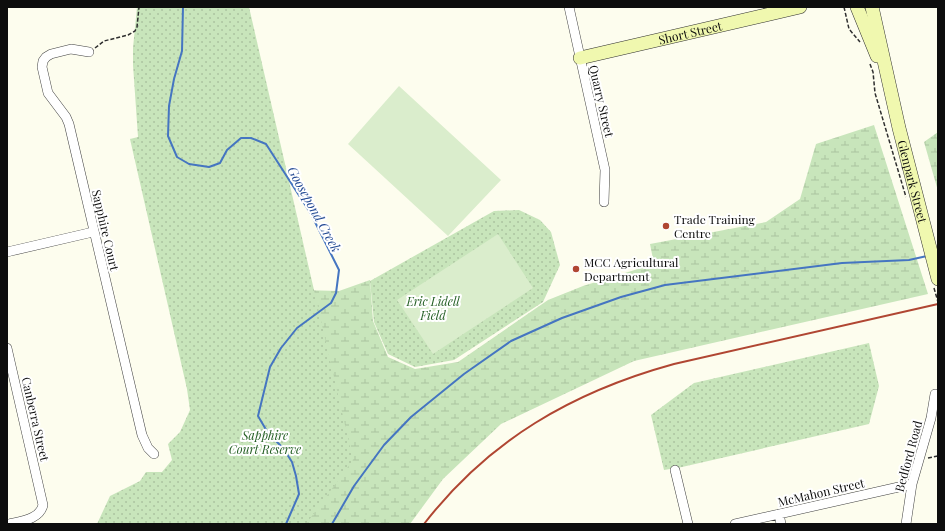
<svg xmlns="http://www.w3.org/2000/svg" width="945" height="531" font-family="'Playfair Display',serif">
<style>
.wetland{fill:url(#wetland-marsh)}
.park{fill:url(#park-dots)}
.pitch{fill:#daedcc}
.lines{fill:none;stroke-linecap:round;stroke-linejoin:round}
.stream{stroke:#4575c1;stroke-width:2}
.street-casing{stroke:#404040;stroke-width:10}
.secondary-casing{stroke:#2f2f2f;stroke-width:14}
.path{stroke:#2f2f2f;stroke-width:1.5;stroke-dasharray:4 2;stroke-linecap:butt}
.street{stroke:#fff;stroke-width:9}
.secondary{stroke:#f0f8af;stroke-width:13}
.rail{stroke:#b04632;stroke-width:2}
.poi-dot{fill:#b04632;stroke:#fff;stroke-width:1.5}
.labels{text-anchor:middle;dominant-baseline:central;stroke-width:4;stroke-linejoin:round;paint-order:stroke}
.street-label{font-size:12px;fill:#0d0d0d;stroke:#fff}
.poi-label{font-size:12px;fill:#0d0d0d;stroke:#fff;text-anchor:start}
.park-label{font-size:12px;font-style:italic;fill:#235e23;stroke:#fff}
.water-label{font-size:13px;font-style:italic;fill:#224993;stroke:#fff}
</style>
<defs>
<pattern id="wetland-marsh" width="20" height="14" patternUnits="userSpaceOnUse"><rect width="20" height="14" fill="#c8e5bb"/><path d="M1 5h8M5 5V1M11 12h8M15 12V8" fill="none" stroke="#abc3a0"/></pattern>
<pattern id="park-dots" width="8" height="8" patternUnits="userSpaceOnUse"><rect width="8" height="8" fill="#c8e5bb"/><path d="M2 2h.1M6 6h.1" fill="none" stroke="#abc3a0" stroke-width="1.8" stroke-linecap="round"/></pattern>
</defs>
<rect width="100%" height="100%" fill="#fdfdee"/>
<path class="wetland" d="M 874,125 L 928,294 L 634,361 L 501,424 L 443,479 L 410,524 L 120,524 L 160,501 L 302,290 L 339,291 L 370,280 L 373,321 L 388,357 L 415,369 L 458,362 L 548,300 L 583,286 L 654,264 L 650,244 L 766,222 L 800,199 L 816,144 Z
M 938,132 L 938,191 L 924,142 Z"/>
<path class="park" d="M 137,7 L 249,7 L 353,460 L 306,524 L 97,524 L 110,496 L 140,481 L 146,472 L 162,472 L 172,460 L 168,444 L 180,432 L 190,410 L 187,389 L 130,139 L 138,137 L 133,65 L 133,48 Z
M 519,210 L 540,220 L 551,232 L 560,265 L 543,302 L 454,360 L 415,367 L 388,354 L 374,322 L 370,281 L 494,211 Z
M 869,343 L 879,386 L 869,424 L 682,467 L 664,470 L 651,415 L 694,383 Z"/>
<path class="pitch" d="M 399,86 L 501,180 L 448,236 L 348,144 Z
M 498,234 L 533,288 L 433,354 L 397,300 Z"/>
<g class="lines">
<path class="stream" d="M 183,7 L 182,51 L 174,79 L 169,106 L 168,136 L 177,157 L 189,164 L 209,167 L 220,163 L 227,150 L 241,138 L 251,138 L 266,144 L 311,214 L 339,270 L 336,293 L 331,303 L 297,328 L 281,348 L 270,367 L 258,416 L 268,433 L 283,448 L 292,462 L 296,476 L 299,494 L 286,524
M 332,524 L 354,486 L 384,445 L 411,417 L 464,374 L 511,341 L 562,318 L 621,297 L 665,285 L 842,263 L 909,260 L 927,256"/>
<g class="street-casing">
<path id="street" d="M 569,7 L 605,170 L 604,202
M 89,52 L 71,49 L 51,54 L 46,57 L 43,61 L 42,67 L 48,93 L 66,117 L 69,124 L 142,435 L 148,448 L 154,454
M 7,252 L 93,232
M 7,348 L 43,505 C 40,519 22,521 9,524
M 675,470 L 688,524
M 779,514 L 781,524
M 735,524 L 912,484
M 906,524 L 912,484 L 931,418 L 935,394"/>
</g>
<g class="secondary-casing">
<g id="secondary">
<path d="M 857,7 L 877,56"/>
<path id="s1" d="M 872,7 L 899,128 L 938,279"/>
<path id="s2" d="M 580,58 L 800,7"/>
</g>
</g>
<path class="path" d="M 844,7 L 849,29 L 860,42
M 95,48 L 104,41 L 128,35 L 135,31 L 137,27 L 139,7
M 870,64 L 873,72 L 875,93 L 906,197
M 934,288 L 938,302
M 928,458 L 938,456"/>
<use href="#street" class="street"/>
<use href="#secondary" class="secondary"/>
<path class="rail" d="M 424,524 C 489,440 572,392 674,364 L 938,304"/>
</g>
<g class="poi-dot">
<circle cx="666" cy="226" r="4"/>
<circle cx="576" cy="269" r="4"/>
</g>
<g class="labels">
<g class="street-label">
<text stroke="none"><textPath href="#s2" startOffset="113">Short Street</textPath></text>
<text transform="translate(602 101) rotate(77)">Quarry Street</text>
<text stroke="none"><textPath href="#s1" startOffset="179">Glenpark Street</textPath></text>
<text transform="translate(106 230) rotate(77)">Sapphire Court</text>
<text transform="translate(36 419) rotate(77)">Canberra Street</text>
<text transform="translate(908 456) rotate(-75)">Bedford Road</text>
<text transform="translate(821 492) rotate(-13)">McMahon Street</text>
</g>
<g class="poi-label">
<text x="674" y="219">Trade Training<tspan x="674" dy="14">Centre</tspan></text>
<text x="584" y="262">MCC Agricultural<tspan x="584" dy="14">Department</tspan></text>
</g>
<g class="park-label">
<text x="433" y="301">Eric Lidell<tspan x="433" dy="14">Field</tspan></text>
<text x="265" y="435">Sapphire<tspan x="265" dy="14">Court Reserve</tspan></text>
</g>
<g class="water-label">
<text transform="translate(315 209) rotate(61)">Goosepond Creek</text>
</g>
</g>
<rect width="945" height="531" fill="none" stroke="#0d0d0d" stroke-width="16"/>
</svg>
